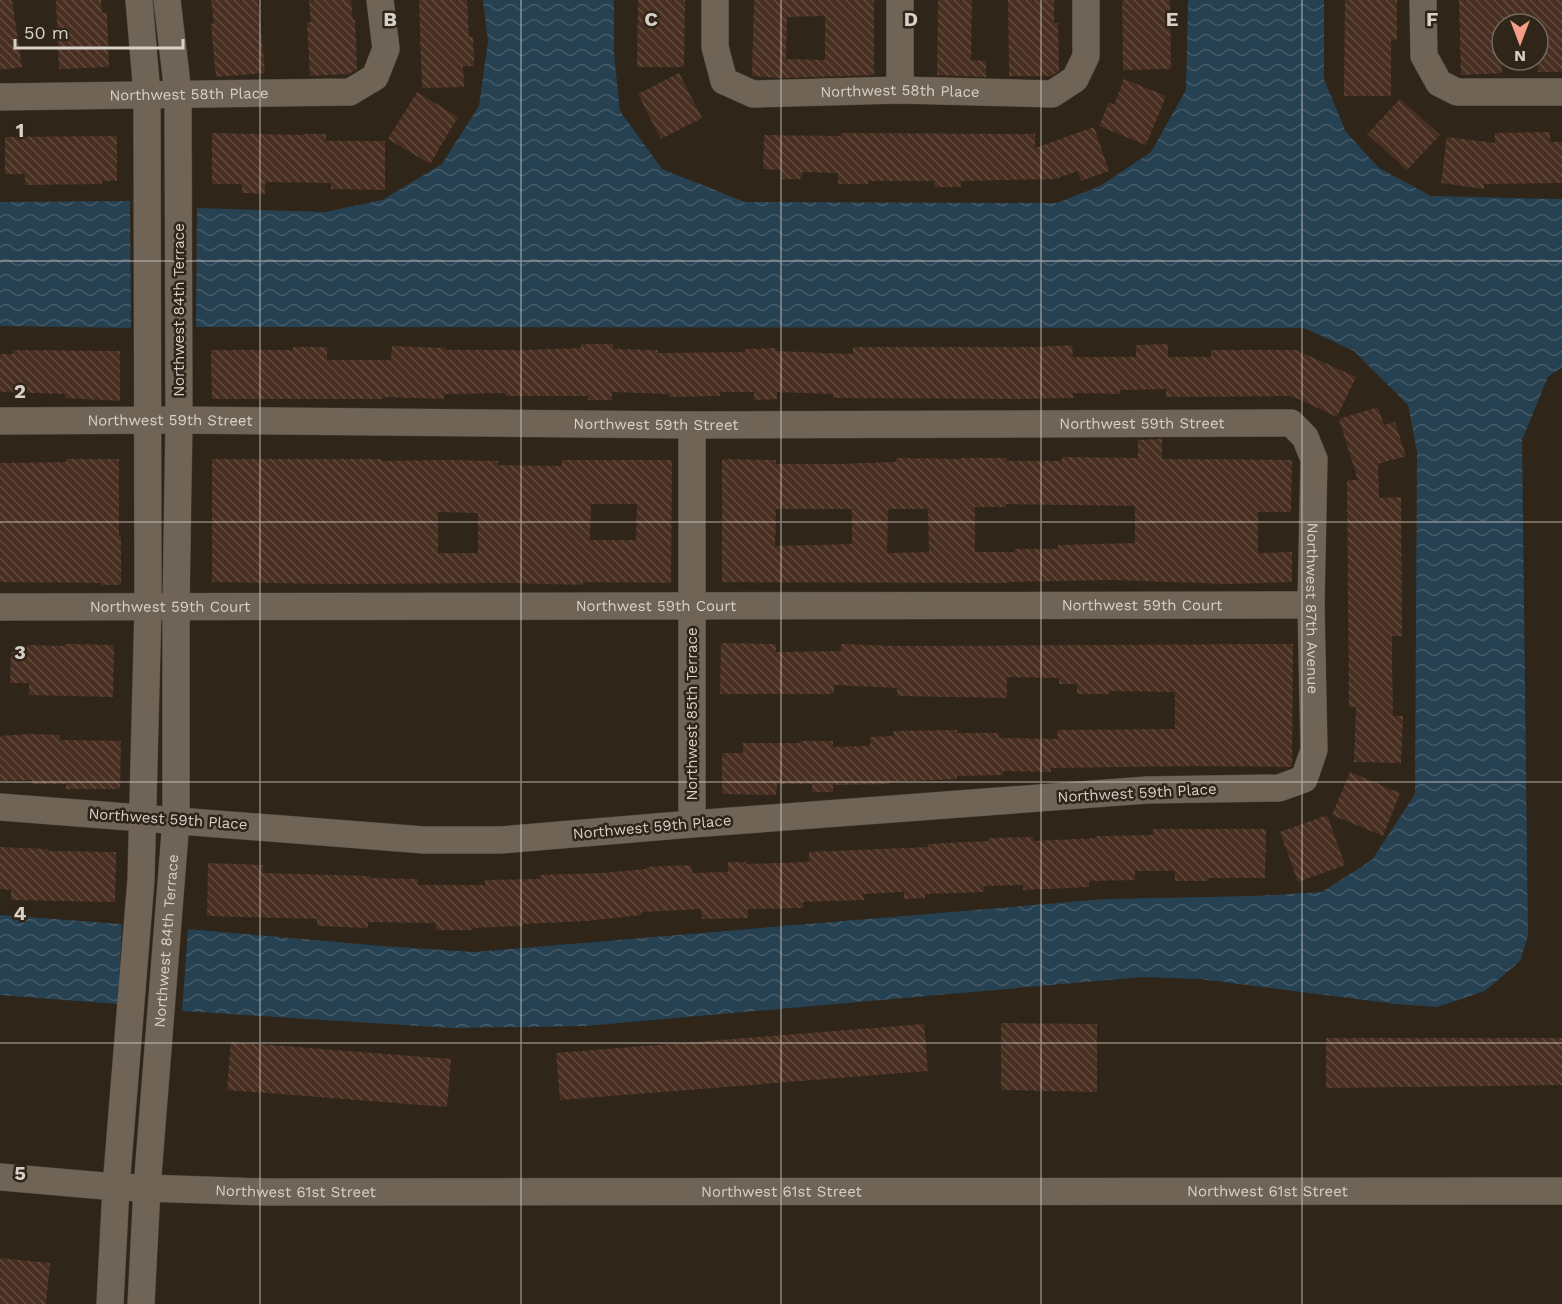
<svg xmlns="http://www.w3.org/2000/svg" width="1562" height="1304" font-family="'Work Sans',sans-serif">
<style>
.water{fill:url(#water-waves)}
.building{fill:url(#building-back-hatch);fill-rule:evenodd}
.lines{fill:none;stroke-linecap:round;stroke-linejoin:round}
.street-casing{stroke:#494137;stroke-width:28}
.street{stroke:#706456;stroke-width:27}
.grid{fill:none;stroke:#d8d1ca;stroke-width:1.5;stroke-opacity:0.55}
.labels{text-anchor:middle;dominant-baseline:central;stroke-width:5;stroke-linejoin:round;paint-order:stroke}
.street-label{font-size:15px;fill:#d8d1ca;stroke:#2f2519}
.grid-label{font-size:20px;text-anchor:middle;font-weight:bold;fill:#d8d1ca;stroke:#2f2519;stroke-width:5;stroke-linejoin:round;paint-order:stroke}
</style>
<defs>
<pattern id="water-waves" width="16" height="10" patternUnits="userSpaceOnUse" patternTransform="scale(1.5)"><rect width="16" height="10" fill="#264152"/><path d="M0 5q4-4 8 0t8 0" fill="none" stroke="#455b6a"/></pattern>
<pattern id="building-back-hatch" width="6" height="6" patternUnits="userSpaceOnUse" patternTransform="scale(1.5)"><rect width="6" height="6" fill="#492f21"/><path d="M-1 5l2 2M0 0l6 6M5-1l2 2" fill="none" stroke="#624c40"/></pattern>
</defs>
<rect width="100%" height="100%" fill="#2f2519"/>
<path class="water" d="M 483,0 L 614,0 L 614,54 L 620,111 L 662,169 L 745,202 L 1057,203 L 1100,186 L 1151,152 L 1186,90 L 1188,0 L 1324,0 L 1324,79 L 1346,132 L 1379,168 L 1431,196 L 1562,199 L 1562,367 L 1548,377 L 1522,440 L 1528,936 L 1520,961 L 1485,991 L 1437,1007 L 1396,1004 L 1200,979 L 1142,977 L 585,1026 L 451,1028 L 182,1011 L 188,929 L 382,946 L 474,952 L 1106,899 L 1256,896 L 1322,892 L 1372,860 L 1415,794 L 1417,452 L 1408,405 L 1354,351 L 1304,328 L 196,327 L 197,208 L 325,212 L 382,200 L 442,164 L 479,106 L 488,41 Z
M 130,201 L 131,328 L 0,326 L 0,202 Z
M 0,915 L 122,924 L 118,1004 L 0,995 Z"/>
<path class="building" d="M 0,0 L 12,0 L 22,67 L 0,70 Z
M 56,0 L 101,0 L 102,13 L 107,13 L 109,67 L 59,69 Z
M 211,0 L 258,0 L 265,73 L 216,77 L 211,24 L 214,23 Z
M 309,0 L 351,0 L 353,20 L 355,20 L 357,69 L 349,74 L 310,76 L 307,22 L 311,22 Z
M 419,0 L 467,0 L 469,37 L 473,37 L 474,66 L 463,66 L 464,87 L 422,88 Z
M 638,0 L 685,0 L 684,67 L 637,67 Z
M 754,0 L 874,0 L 874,75 L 780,78 L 752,76 ZM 825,16 L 825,60 L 786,59 L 787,17 Z
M 938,0 L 972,0 L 971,60 L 986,61 L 986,77 L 937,75 Z
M 1008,0 L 1054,0 L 1054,23 L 1058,23 L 1059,71 L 1051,76 L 1009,76 Z
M 1122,0 L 1170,0 L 1171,69 L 1123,70 Z
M 1345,0 L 1397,0 L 1397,40 L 1391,40 L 1391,96 L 1344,96 Z
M 1459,0 L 1562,0 L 1562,72 L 1538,72 L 1538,24 L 1502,24 L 1502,73 L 1461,75 Z
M 679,73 L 702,118 L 661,139 L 638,94 Z
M 1124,79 L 1166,96 L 1146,145 L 1099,126 L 1109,102 L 1114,105 Z
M 417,92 L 458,117 L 430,164 L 388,139 Z
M 1400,99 L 1440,135 L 1407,170 L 1367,134 Z
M 1094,127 L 1109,171 L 1081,181 L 1078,171 L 1055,179 L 961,181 L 961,187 L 934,187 L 934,181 L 868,181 L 868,184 L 838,184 L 838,173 L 802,172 L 802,179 L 781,179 L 781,170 L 763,169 L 764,135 L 841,136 L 841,133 L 1035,134 L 1035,148 Z
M 1550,132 L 1550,142 L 1562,142 L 1562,183 L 1484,184 L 1484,189 L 1441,183 L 1447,137 L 1495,143 L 1495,133 Z
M 212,133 L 303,135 L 303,134 L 326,134 L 326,141 L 385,141 L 385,190 L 331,189 L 331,183 L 265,182 L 265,194 L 242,193 L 242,184 L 212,184 Z
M 117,136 L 117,181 L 102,181 L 102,184 L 25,185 L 25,174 L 5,174 L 5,137 Z
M 581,344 L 613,344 L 613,349 L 658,350 L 658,353 L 745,352 L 745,349 L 776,348 L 776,351 L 853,354 L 853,347 L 1038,347 L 1072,345 L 1073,357 L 1136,357 L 1136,345 L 1168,344 L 1168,357 L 1211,357 L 1211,350 L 1296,350 L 1356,377 L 1337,417 L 1292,396 L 1166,397 L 1166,389 L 1120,390 L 1120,394 L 1073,393 L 1074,398 L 1016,399 L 833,398 L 833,394 L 777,392 L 777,399 L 754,400 L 754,392 L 720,392 L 720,396 L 669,397 L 669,394 L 612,392 L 612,400 L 588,400 L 588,396 L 505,396 L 505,393 L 444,394 L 444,399 L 382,397 L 382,399 L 212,399 L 211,350 L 293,350 L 293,347 L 327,347 L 327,360 L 391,360 L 392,346 L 446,348 L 446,350 L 527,350 L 581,348 Z
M 13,350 L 120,351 L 120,401 L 65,398 L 65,394 L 0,392 L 0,354 L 13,354 Z
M 1378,407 L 1384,425 L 1395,422 L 1406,456 L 1378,464 L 1379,498 L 1401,497 L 1402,636 L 1392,636 L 1392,656 L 1393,716 L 1403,716 L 1401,763 L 1354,762 L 1356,707 L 1349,707 L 1347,480 L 1358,480 L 1339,419 Z
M 1162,439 L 1162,459 L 1292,460 L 1291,512 L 1258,512 L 1258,553 L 1292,552 L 1292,582 L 1228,584 L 1112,580 L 1007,582 L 1007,583 L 722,582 L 722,459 L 776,460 L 776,464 L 837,464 L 896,462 L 896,458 L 961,459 L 961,458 L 1007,458 L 1007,461 L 1062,461 L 1062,457 L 1138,458 L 1138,440 ZM 1007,504 L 1135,506 L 1135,543 L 1058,545 L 1058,549 L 1015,549 L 1015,552 L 975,552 L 975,507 L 1006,507 ZM 776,509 L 852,509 L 852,544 L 775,546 ZM 889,509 L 928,509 L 929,552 L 887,553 L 888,511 Z
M 66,459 L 119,459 L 119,536 L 121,536 L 121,585 L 101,585 L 101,583 L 0,582 L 0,463 L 66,462 Z
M 212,459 L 382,459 L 382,461 L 447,460 L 498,461 L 498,465 L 562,466 L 562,460 L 672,460 L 671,583 L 583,582 L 583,585 L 511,583 L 335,584 L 212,582 ZM 591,504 L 637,504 L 636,540 L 590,540 ZM 438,512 L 478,513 L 478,553 L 438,553 Z
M 721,643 L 776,644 L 776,652 L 841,651 L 841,644 L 897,646 L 1293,644 L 1292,765 L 1291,767 L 1195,766 L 1051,768 L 1051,772 L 1003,771 L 1003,775 L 957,776 L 957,779 L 889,782 L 889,784 L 833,785 L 833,792 L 812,792 L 812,784 L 777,784 L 776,795 L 722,794 L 722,753 L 743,753 L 743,743 L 801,743 L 801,741 L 833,741 L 833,747 L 870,746 L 870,737 L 894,736 L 893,731 L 957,730 L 957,733 L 999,733 L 999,738 L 1058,739 L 1057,730 L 1175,729 L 1175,692 L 1109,691 L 1109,694 L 1077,694 L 1077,684 L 1059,684 L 1059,678 L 1007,677 L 1007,698 L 897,696 L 897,688 L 834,685 L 834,694 L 720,694 Z
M 65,644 L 114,645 L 113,697 L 29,695 L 29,683 L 10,683 L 11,652 L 27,652 L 27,645 L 65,646 Z
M 29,734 L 60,735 L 60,740 L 121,741 L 120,789 L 66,789 L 66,784 L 32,784 L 32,780 L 0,781 L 0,736 Z
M 1350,772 L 1400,793 L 1383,836 L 1332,815 Z
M 1327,815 L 1345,865 L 1298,882 L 1280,832 Z
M 1153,829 L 1266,829 L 1265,878 L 1208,878 L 1208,881 L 1175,881 L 1175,871 L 1135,871 L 1135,880 L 1089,881 L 1089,887 L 1023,890 L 1023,885 L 984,886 L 984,892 L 925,894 L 925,898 L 904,899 L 904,892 L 863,894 L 864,900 L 803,902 L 804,908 L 748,909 L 748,918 L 702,919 L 701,909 L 642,912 L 642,915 L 586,921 L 523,924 L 523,926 L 472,928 L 472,930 L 436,930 L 436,923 L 368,922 L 368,928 L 317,926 L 317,919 L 207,916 L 208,863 L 263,865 L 263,873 L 370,876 L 370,878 L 418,879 L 418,885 L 485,885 L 485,880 L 540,879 L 540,875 L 601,873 L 646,869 L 646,867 L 691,865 L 692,873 L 728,872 L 728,862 L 746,862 L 746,864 L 809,862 L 809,852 L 928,847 L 928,844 L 988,841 L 988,838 L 1033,837 L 1033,841 L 1097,838 L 1097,836 L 1153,835 Z
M 0,847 L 48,849 L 48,851 L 116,852 L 115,902 L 11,900 L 11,890 L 0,889 Z
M 1001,1023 L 1097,1024 L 1097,1092 L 1001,1090 Z
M 924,1024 L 928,1071 L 560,1100 L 556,1053 Z
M 1326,1038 L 1562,1038 L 1562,1085 L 1326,1088 Z
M 231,1042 L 451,1059 L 447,1107 L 227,1090 Z
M 0,1258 L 50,1263 L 46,1304 L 0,1304 Z"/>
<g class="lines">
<g class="street-casing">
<g id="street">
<path id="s1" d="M 715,0 L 715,47 L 724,81 L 753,94 L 900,90 L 1052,94 L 1075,79 L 1086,56 L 1086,0"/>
<path d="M 900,0 L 900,90"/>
<path d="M 1423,0 L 1424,56 L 1439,83 L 1457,92 L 1562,92"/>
<path id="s2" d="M 0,97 L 350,92 L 375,77 L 386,49 L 380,0"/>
<path id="s3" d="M 0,421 L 179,420 L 692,425 L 1291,423 L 1305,437 L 1314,459 L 1311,605 L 1314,750 L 1304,779 L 1279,788 L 1147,790 L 692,824 L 501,840 L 424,840 L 0,807"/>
<path d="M 692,425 L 692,824"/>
<path id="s4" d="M 0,607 L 1311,605"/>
<path id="s5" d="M 0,1177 L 116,1187 L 266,1192 L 1562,1191"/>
<path d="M 110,1304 L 116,1187 L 141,879 L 148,607 L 147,94 L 139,0"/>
<path id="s6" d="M 141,1304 L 147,1188 L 176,820 L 176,607 L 179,420 L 178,93 L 167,0"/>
</g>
</g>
<use href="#street" class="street"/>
</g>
<path class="grid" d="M 260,0 L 260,1304M 521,0 L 521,1304M 781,0 L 781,1304M 1041,0 L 1041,1304M 1302,0 L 1302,1304M 0,261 L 1562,261M 0,522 L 1562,522M 0,782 L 1562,782M 0,1043 L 1562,1043"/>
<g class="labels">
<g class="street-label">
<text stroke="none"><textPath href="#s1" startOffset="261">Northwest 58th Place</textPath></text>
<text stroke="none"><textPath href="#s2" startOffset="189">Northwest 58th Place</textPath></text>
<text transform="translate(179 310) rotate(-90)">Northwest 84th Terrace</text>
<text stroke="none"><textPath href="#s3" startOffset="170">Northwest 59th Street</textPath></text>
<text stroke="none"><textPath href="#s3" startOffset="1142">Northwest 59th Street</textPath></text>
<text stroke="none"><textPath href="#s3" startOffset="656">Northwest 59th Street</textPath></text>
<text stroke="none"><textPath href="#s4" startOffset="1142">Northwest 59th Court</textPath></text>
<text stroke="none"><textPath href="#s4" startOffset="170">Northwest 59th Court</textPath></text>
<text stroke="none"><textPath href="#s4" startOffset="656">Northwest 59th Court</textPath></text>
<text stroke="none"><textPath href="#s3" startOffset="1484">Northwest 87th Avenue</textPath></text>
<text transform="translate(692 714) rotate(-90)">Northwest 85th Terrace</text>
<text transform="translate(1137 793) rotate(-3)">Northwest 59th Place</text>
<text transform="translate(168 819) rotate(4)">Northwest 59th Place</text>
<text transform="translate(652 827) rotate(-5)">Northwest 59th Place</text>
<text stroke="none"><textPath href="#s6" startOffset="364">Northwest 84th Terrace</textPath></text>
<text stroke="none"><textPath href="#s5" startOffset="296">Northwest 61st Street</textPath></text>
<text stroke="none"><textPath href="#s5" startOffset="782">Northwest 61st Street</textPath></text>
<text stroke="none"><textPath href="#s5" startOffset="1268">Northwest 61st Street</textPath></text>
</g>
</g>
<g class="grid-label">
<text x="390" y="26">B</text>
<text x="651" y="26">C</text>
<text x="911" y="26">D</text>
<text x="1172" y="26">E</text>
<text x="1432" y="26">F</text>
<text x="20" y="137">1</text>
<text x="20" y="398">2</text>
<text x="20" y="659">3</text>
<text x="20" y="920">4</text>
<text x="20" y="1180">5</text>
</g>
<g transform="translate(1520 42) rotate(180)"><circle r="28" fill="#2f2519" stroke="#736a60" stroke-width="1.5"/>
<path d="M0-4.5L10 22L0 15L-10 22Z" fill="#f49e88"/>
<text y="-9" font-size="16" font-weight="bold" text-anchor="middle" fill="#d8d1ca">N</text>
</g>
<path d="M15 39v9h168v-9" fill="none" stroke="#d8d1ca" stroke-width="3"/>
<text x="24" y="39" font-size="18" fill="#d8d1ca" stroke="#2f2519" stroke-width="4.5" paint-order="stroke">50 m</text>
</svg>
